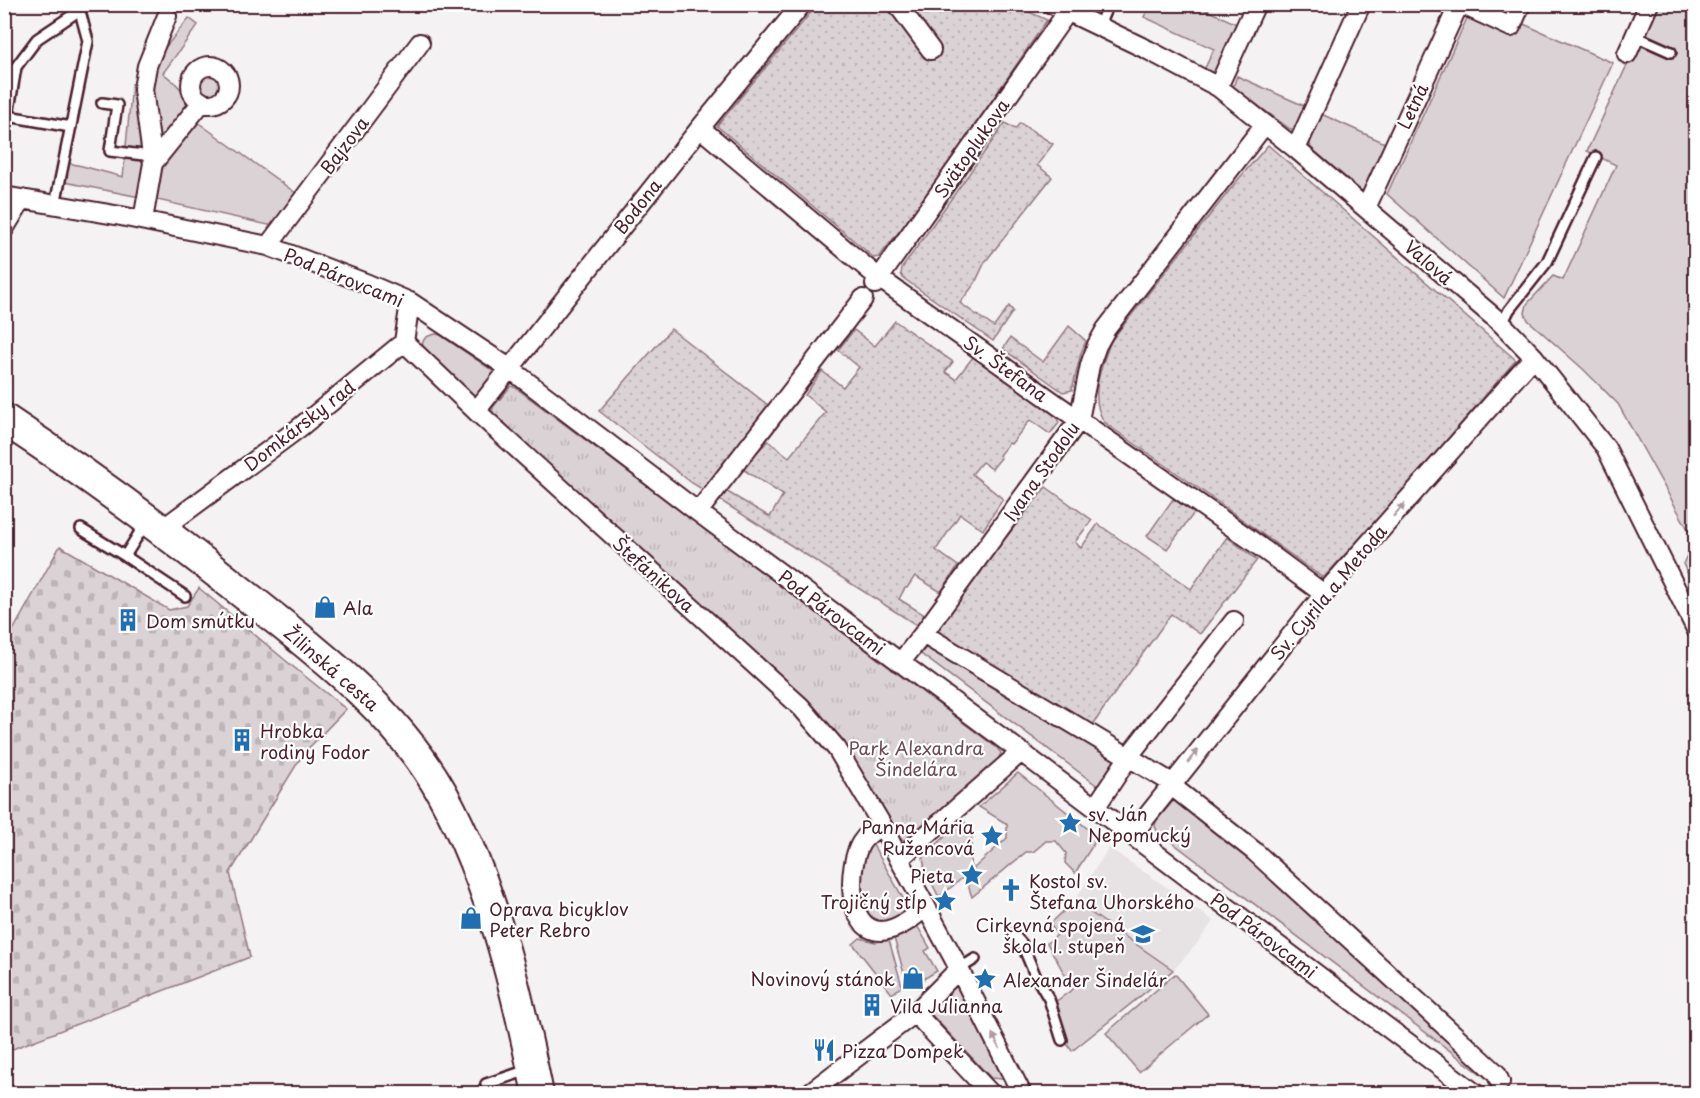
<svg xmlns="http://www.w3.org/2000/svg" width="1700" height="1098" font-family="'Playpen Sans',sans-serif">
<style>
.built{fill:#e7e2e3}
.grass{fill:#dbd2d5;stroke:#927880;stroke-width:1.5}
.cemetery{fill:url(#cemetery-stones);stroke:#927880;stroke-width:1.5}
.park{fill:url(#park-tufts);stroke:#927880;stroke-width:1.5}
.garden{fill:url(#garden-dots);stroke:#927880;stroke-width:1.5}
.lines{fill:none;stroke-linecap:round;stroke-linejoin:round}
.lane-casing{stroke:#4a1f2b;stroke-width:14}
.street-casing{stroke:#4a1f2b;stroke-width:22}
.primary-casing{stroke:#4a1f2b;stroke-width:34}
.lane{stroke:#fff;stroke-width:9}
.street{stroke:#fff;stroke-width:18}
.primary{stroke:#fff;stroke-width:30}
.oneway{fill:#ae9aa0}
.labels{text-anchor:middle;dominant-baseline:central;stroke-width:4.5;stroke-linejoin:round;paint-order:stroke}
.street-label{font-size:18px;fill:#4a1f2b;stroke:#fff}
.poi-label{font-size:18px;fill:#4a1f2b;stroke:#fff;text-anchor:start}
.park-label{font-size:18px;fill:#6e4c56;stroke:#fff}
</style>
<defs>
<pattern id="cemetery-stones" width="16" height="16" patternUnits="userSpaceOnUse" patternTransform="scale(1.5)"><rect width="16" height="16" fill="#dbd2d5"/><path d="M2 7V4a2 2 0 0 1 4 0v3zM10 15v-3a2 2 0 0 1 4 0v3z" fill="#bdb4b7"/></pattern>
<pattern id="park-tufts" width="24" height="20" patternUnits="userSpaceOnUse" patternTransform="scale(1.5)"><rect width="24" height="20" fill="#dbd2d5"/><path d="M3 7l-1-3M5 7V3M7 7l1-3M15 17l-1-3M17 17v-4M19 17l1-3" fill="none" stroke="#bdb4b7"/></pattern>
<pattern id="garden-dots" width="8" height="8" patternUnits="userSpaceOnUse" patternTransform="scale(1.5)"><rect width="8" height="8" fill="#dbd2d5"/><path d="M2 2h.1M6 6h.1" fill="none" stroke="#bdb4b7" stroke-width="1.8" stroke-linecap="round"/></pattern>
</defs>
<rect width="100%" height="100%" fill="#f4f2f2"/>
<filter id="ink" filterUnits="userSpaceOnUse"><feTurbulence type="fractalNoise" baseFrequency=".0167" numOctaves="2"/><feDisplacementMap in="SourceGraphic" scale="12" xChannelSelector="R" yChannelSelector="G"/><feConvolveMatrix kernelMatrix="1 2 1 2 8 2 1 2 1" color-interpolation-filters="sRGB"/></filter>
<g filter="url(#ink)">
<path class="built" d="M 1109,848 L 1172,891 L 1213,921 L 1195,946 L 1173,970 L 1130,1004 L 1066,909 L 1074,901 Z"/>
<path class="grass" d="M 1150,5 L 1196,5 L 1237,24 L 1217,70 L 1214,73 L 1204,70 L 1214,49 L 1144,17 Z
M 1655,5 L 1695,5 L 1695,589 L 1683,564 L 1694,540 L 1618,404 L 1583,369 L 1528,320 L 1525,313 L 1527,304 L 1553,276 L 1563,280 L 1616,165 L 1587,151 Z
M 1468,16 L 1512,37 L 1519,22 L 1613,63 L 1504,298 L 1387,194 Z
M 189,18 L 198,25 L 163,73 C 180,87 184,88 188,110 L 154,155 L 146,88 L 152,64 Z
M196 84a12 12 0 1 1 24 0a12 12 0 1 1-24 0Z
M 1237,76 L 1309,108 L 1300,128 L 1290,129 L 1233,87 Z
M 132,84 L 138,86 L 145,173 L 140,197 L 64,182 L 68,163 L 82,166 L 123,177 Z
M 1319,113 L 1387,144 L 1365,194 L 1311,148 L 1308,136 Z
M 196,121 L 297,194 L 273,226 L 153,199 L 161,167 Z
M 436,334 L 440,335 L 493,371 L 492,376 L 477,396 L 473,398 L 425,354 C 420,343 422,336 436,334 Z
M 926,647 L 1021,705 L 1117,761 L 1099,787 L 921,654 Z
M 1018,773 L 1098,837 L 1075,873 L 1065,863 L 1066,853 L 1056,841 L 1046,841 L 1033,852 L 1026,852 L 972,897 L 965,876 L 939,897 L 925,870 L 923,857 L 963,820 L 972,831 L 970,865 L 973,869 L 1007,838 L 1007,824 L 979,807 Z
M 1175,799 L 1227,835 L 1491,1076 L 1489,1080 L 1157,831 L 1155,826 L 1156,821 Z
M 868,845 L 873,845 L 908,907 C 898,920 892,925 876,924 L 867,914 L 857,890 Z
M 1074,901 L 1173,970 L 1072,1051 L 1065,1041 L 1055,1002 L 1073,989 L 1047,943 L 1057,935 L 1050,924 Z
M 915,922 L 930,948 L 925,951 L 937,971 L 917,983 L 911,974 L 905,977 L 894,938 Z
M 860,938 L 875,942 L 889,940 L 902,986 L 892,994 L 853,944 Z
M 1175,974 L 1208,1014 L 1139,1072 L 1106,1033 Z
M 956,987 L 960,990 L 1003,1068 L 1002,1079 L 991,1078 L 930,1013 L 931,1008 L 951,988 Z"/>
<path class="cemetery" d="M 60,546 L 169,610 L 187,606 L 199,588 L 291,665 L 346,709 L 303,754 L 230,873 L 250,957 L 5,1052 L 5,645 Z"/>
<path class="park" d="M 511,386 L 516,388 L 997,748 L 1001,753 L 997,762 L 910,839 L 904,840 L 898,838 L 868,784 L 494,417 L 491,412 L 494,406 Z"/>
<path class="garden" d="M 817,5 L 1014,5 L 1047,20 L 924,200 L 879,257 L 874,258 L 865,250 L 717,126 Z
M 1005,123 L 1015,129 L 1020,123 L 1053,144 L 1037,165 L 1052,177 L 985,262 L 975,283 L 960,303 L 994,327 L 1009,306 L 1013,311 L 993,341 L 903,278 L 901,274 L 902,268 Z
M 1268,145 L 1516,360 L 1386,510 L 1323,578 L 1201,490 L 1105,423 C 1088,399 1101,366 1111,341 L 1236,182 Z
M 895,321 L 953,362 L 945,372 L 956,379 L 973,357 L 1056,414 L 1059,423 L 1050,434 L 1030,420 L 1011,444 L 1009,443 L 999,455 L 1001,458 L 992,469 L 982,462 L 972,474 L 1003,499 L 983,530 L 960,514 L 936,550 L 958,566 L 941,592 L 915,576 L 907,588 L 905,588 L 899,599 L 926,616 L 918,626 L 718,499 L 724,490 L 770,517 L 783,495 L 741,468 L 768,441 L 789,457 L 826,412 L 805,395 L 822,371 L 843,387 L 859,367 L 838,350 L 854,330 L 875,346 Z
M 1069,326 L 1086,341 L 1081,353 L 1072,390 L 1063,392 L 1003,349 L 1010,338 L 1043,362 Z
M 671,329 L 769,406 L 705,491 L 692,483 L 599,411 Z
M 1046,487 L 1092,520 L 1075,542 L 1081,548 L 1098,524 L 1191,589 L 1199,577 L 1227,537 L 1257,560 L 1200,634 L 1171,614 L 1102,711 L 1091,728 L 932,633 L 952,605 Z
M 1173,499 L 1194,513 L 1167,549 L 1147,536 Z"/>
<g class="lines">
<g class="lane-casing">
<path id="lane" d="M 1099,26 L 1108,4
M 1635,36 L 1671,52
M 102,103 L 117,105 L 110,151 L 152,156
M 71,127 L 8,116 L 16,67 L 37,39 L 80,10
M 55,205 L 88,41 L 78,4
M 1502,324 L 1509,310 L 1547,262 L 1596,157
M 145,524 L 125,556 L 185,596
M 81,529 L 125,556
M 1013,934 L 1022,944 L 1035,975 L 1049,999 L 1062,1040
M 959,969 L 975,959
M 489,1094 L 486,1084 L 528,1070"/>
</g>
<g class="street-casing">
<path id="street" d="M 897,4 L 931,50
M 1052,4 L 1148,50 L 1218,87 L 1296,149 L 1502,324 L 1534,357 L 1606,448 L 1696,629
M 1461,4 L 1511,27 L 1521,4
M 1627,54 L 1649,4
M191 85a19 19 0 1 1 38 0a19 19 0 1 1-38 0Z
M 1218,87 L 1256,4
M 700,128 L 879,278 L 1059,406 L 1248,538 L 1324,594
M 1296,149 L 1361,4
M 153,163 L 202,102
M 4,196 L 121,216 L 268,246 L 368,284 L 410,302 L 509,368 L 698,512 L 1021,752 L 1476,1094
M 1366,208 L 1459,4
M 143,220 L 153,163 L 143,89 L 147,66 L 167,16
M 4,229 L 22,199
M 268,246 L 420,43
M 875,284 L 1068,11
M 404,342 L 476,411 L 801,707 L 837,749 L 882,825 L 899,859 L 926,907 L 953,957 L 1022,1094
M 476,411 L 700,128 L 802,4
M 698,512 L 863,299
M 161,530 L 299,428 L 404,342 L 410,302
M 923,634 L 1172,783 L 1178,791 L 1254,851 L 1496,1073 L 1500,1082
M 900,663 L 923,634 L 1079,420 L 1090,365 L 1097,345 L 1106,329 L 1265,124
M 1095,808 L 1132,752 L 1234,621
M 882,825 C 874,830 866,835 861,843 C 848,864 845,930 881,931 C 897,931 915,916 926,907
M 1132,835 L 1324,594 L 1534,357
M 899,859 L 1021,752
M 915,1013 L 991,1094
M 808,1094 L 915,1013 L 959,969"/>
</g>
<g class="primary-casing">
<path id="primary" d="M 4,419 C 89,475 170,535 249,598 C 321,655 396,711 442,793 C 493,886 517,991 538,1094"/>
</g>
<use href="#lane" class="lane"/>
<use href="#street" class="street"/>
<use href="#primary" class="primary"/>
</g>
<defs><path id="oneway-solid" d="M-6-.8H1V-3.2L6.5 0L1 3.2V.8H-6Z" transform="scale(1.5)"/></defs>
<g class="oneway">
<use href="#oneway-solid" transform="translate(1399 510) rotate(-48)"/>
<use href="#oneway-solid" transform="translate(1193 756) rotate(-51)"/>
<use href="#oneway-solid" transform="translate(996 1041) rotate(-117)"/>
</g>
</g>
<defs>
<g id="shop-bare" transform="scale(1.8)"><path d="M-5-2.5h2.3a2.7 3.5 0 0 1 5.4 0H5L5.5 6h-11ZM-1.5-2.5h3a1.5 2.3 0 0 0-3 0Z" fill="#1f6fb2" stroke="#fff" stroke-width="2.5" paint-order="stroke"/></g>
<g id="building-bare" transform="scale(1.8)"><path d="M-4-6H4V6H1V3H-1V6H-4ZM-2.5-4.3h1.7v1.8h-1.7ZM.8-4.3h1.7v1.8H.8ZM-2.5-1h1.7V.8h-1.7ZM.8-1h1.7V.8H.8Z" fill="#1f6fb2" stroke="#fff" stroke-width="2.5" paint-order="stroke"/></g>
<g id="sight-bare" transform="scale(1.8)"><path d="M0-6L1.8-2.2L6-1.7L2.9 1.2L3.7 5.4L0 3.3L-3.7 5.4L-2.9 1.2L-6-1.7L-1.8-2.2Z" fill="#1f6fb2" stroke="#fff" stroke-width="2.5" paint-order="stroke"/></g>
<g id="church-bare" transform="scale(1.8)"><path d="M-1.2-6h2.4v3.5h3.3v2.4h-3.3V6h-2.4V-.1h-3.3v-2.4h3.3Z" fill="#1f6fb2" stroke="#fff" stroke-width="2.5" paint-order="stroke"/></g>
<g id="school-bare" transform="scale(1.8)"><path d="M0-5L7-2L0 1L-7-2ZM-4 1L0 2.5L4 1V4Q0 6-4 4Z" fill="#1f6fb2" stroke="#fff" stroke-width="2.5" paint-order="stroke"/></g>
<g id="restaurant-bare" transform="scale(1.8)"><path d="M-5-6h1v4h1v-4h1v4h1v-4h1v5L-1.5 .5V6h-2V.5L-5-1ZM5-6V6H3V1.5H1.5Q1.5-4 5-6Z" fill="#1f6fb2" stroke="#fff" stroke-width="2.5" paint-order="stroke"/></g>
</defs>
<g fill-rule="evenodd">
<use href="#shop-bare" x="325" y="607"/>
<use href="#building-bare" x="128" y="620"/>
<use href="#building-bare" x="242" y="740"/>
<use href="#sight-bare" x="1070" y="823"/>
<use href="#sight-bare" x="992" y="836"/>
<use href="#sight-bare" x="972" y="875"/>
<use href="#church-bare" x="1011" y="890"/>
<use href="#sight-bare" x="945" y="901"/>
<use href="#shop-bare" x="471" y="918"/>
<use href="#school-bare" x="1143" y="934"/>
<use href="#shop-bare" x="913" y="978"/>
<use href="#sight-bare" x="985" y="979"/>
<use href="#building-bare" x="872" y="1005"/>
<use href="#restaurant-bare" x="824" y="1050"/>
</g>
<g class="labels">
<g class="street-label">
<text transform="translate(1412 106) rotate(-65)">Letná</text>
<text transform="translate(344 145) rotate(-53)">Bajzova</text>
<text transform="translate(971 148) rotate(-55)">Svätoplukova</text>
<text transform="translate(637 206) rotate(-52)">Bodona</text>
<text transform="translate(1429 262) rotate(41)">Valová</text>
<text transform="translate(344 277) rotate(22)">Pod Párovcami</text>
<text transform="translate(1006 368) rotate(36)">Sv. Štefana</text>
<text transform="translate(299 425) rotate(-38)">Domkársky rad</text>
<text transform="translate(1041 471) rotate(-55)">Ivana Stodolu</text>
<text transform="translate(654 574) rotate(42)">Štefánikova</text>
<text transform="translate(1328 592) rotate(-50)">Sv. Cyrila a Metoda</text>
<text transform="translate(832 612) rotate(37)">Pod Párovcami</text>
<text transform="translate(332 668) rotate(41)">Žilinská cesta</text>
<text transform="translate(1264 935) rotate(37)">Pod Párovcami</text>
</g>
<g class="poi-label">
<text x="343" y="607">Ala</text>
<text x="146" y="620">Dom smútku</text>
<text x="260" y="730">Hrobka<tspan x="260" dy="21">rodiny Fodor</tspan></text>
<text x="1088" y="813">sv. Ján<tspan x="1088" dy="21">Nepomucký</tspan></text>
<text x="974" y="826" text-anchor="end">Panna Mária<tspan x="974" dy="21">Ružencová</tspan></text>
<text x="954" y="875" text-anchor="end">Pieta</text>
<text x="1029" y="880">Kostol sv.<tspan x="1029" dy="21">Štefana Uhorského</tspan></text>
<text x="927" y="901" text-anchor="end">Trojičný stĺp</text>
<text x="489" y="908">Oprava bicyklov<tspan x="489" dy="21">Peter Rebro</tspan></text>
<text x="1125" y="924" text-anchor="end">Cirkevná spojená<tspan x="1125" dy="21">škola I. stupeň</tspan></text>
<text x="895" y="978" text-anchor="end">Novinový stánok</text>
<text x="1003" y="979">Alexander Šindelár</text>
<text x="890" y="1005">Vila Julianna</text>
<text x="842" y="1050">Pizza Dompek</text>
</g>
<g class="park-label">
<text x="916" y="747">Park Alexandra<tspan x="916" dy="21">Šindelára</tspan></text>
</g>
</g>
<rect width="1700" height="1098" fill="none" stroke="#fff" stroke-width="24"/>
<rect x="12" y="12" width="1676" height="1074" fill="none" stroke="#4a1f2b" stroke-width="2" filter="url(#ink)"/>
</svg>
